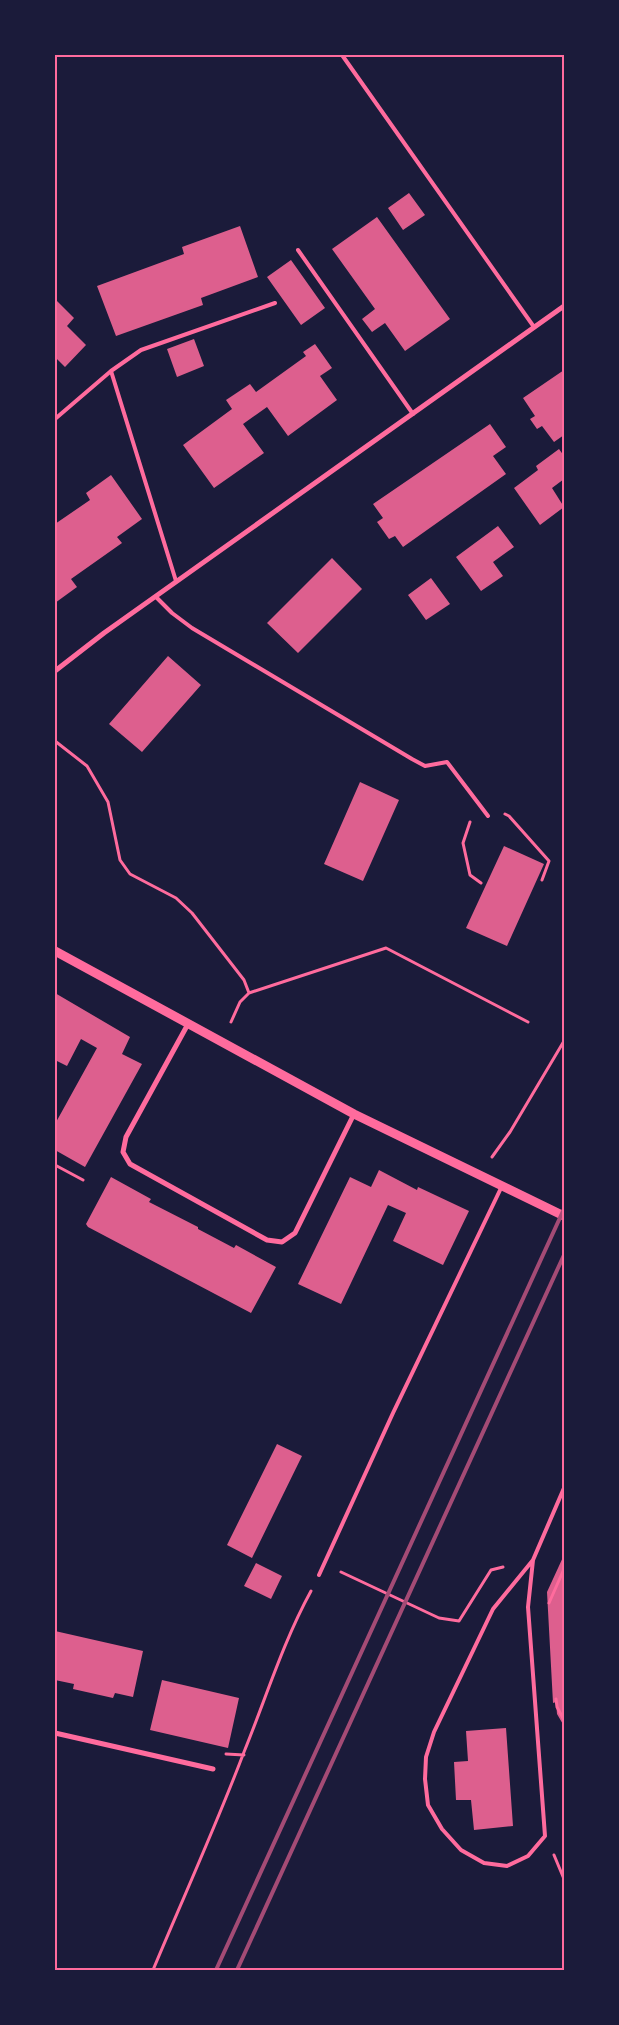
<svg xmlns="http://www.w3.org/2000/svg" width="619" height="2025" font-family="Arial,sans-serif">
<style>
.building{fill:#dd5f8e}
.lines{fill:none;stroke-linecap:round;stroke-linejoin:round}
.path{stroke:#ff6b9d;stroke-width:3}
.service{stroke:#ff6b9d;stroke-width:4}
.minor{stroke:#ff6b9d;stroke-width:5}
.tertiary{stroke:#ff6b9d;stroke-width:9}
.rail{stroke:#a44b75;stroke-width:4}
.neatline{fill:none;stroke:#ff6b9d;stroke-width:2}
</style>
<rect width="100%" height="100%" fill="#1b1b3a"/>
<path class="building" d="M 409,193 L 425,215 L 403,230 L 388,208 Z
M 377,217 L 450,319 L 405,351 L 385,323 L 372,332 L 362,319 L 375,309 L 332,249 Z
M 240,226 L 258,277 L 201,298 L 203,305 L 116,336 L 97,286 L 184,254 L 182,247 Z
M 291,260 L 325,308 L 301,325 L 267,277 Z
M 55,299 L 74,318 L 67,326 L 86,345 L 65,367 L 55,357 Z
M 194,339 L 204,366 L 177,377 L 167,349 Z
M 315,344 L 332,368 L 320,376 L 337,400 L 288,436 L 267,407 L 243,424 L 264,453 L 214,488 L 183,445 L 232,409 L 226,400 L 250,384 L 256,392 L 306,356 L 303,352 Z
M 564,370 L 564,435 L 554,442 L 542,426 L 537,429 L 530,419 L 535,416 L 523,398 Z
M 490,424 L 506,447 L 493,456 L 506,474 L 403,547 L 395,536 L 389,539 L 377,522 L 383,518 L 373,504 Z
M 559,449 L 564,456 L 564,479 L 552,488 L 564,507 L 540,525 L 514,488 L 538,470 L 536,466 Z
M 111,475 L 142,519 L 117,537 L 122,543 L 71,579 L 77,587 L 55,603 L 55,524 L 90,500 L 86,493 Z
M 498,526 L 514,547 L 493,562 L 503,576 L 481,591 L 456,557 Z
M 332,558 L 362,589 L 298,653 L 267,623 Z
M 431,578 L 450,604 L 426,620 L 408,595 Z
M 168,656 L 201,685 L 142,752 L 109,724 Z
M 360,782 L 399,800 L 363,881 L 324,864 Z
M 504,846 L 544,864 L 507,946 L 466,928 Z
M 55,993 L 130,1037 L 122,1054 L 142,1064 L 85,1167 L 55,1150 L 55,1124 L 97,1048 L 81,1039 L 67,1066 L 55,1060 Z
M 379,1170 L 417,1190 L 418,1187 L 469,1211 L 443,1265 L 393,1241 L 406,1213 L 388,1205 L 341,1304 L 298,1284 L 350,1177 L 371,1187 Z
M 111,1177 L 151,1199 L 149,1202 L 198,1227 L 198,1229 L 234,1248 L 236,1245 L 276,1267 L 251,1313 L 88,1227 L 86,1224 Z
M 277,1444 L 302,1456 L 252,1558 L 227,1545 Z
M 564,1555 L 564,1726 L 557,1714 L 556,1702 L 553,1703 L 547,1592 Z
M 256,1563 L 282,1576 L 271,1599 L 244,1586 Z
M 55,1631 L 143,1651 L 133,1697 L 115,1693 L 113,1698 L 73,1689 L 74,1684 L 55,1680 Z
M 162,1680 L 239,1698 L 228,1748 L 150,1730 Z
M 506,1728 L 513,1826 L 474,1830 L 471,1800 L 456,1800 L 454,1762 L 468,1761 L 466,1731 Z"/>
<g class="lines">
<path class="path" d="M 55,741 L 87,766 L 108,802 L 120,860 L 130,874 L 176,898 L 192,913 L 244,980 L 249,993
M 505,814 L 509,816 L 549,861 L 542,880
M 470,822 L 463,843 L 470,875 L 481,883
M 231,1022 L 240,1002 L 249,993 L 386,948 L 528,1022
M 492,1157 L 510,1132 L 564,1041
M 55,1165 L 83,1180
M 341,1572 L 439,1618 L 459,1621 L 491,1570 L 503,1567
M 549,1603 L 564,1569
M 556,1699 L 557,1707 L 564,1720
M 226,1754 L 244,1755
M 554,1855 L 564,1879
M 153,1970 C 183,1898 216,1826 244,1752 C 266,1698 283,1642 311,1591"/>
<path class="service" d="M 342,55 L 534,327
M 298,250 L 413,414
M 111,371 L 141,350 L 275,303
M 55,419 L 111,371 L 176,581
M 156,597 L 172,613 L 192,628 L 412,759 L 425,766 L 447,762 L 488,816
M 533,1560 L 493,1609 L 434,1732 L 426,1757 L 425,1779 L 428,1805 L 442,1829 L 461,1850 L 484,1863 L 507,1866 L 528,1856 L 545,1836 L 528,1607 L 533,1560 L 564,1488
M 319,1575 L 393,1413 L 502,1186"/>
<path class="minor" d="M 55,671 L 104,633 L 564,306
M 188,1024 L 126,1137 L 123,1152 L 130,1164 L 267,1240 L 282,1242 L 295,1233 L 354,1114
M 55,1733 L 213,1769"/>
<path class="tertiary" d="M 55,951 L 354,1114 L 564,1216"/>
<path class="rail" d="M 216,1970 L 564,1209
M 237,1970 L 564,1255"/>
</g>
<rect width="619" height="2025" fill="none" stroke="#1b1b3a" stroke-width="112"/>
<rect x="56" y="56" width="507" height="1913" class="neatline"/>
</svg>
